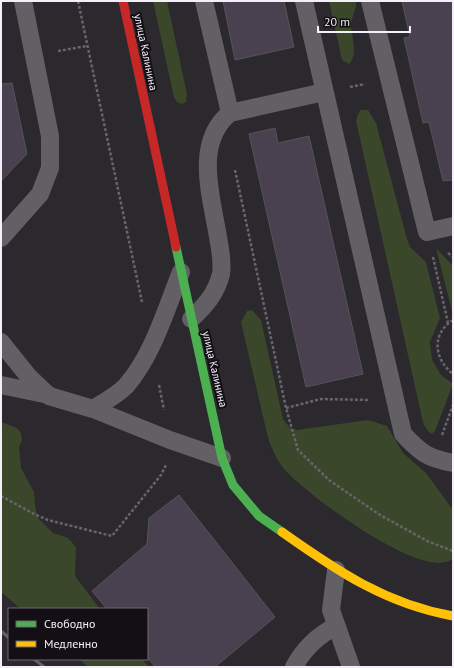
<svg xmlns="http://www.w3.org/2000/svg" width="454" height="668" font-family="'PT Sans',sans-serif">
<style>
.green{fill:#3b472a}
.building{fill:#49414f;stroke:#565358}
.lines{fill:none;stroke-linecap:round;stroke-linejoin:round}
.path{stroke:#67646a;stroke-width:2.5;stroke-dasharray:3 2;stroke-linecap:butt}
.lane{stroke:#625f65;stroke-width:18}
.fast{stroke:#4caf50;stroke-width:9}
.slow{stroke:#ffc107;stroke-width:9}
.jam{stroke:#c62828;stroke-width:9}
.rail{stroke:#625f65;stroke-width:3}
.labels{text-anchor:middle;dominant-baseline:central;stroke-width:4;stroke-linejoin:round;paint-order:stroke}
.street-label{font-size:11px;fill:#f4eef8;stroke:#130f15}
</style>
<rect width="100%" height="100%" fill="#2b282e"/>
<path class="green" d="M 153,1 L 167,1 L 187,94 L 186,102 L 182,104 L 177,102 L 174,97 Z
M 329,1 L 356,1 C 357,10 351,17 351,26 C 352,37 358,56 349,64 L 342,60 Z
M 361,110 L 368,110 L 376,123 L 407,239 L 410,247 L 426,262 L 440,318 L 430,342 L 432,360 L 441,375 L 453,384 L 435,431 L 432,434 C 423,429 422,418 420,409 L 356,121 L 358,114 Z
M 436,248 L 453,266 L 452,311 Z
M 252,310 L 261,320 L 283,419 L 290,428 L 297,430 L 368,420 L 387,426 L 403,453 L 426,473 L 453,510 L 453,558 C 427,585 305,493 285,470 C 277,461 272,449 268,438 L 241,322 L 247,311 Z
M 1,422 L 17,428 L 21,433 L 22,440 L 19,447 L 21,468 L 34,492 L 35,506 L 38,518 L 53,533 L 68,538 L 76,547 L 75,576 L 100,609 L 21,609 L 1,592 Z
M 79,659 L 142,659 L 149,667 L 88,667 Z"/>
<path class="building" d="M 223,1 L 284,1 L 294,47 L 235,60 Z
M 402,1 L 453,1 L 453,180 L 443,181 L 429,122 L 423,123 L 404,38 L 410,37 Z
M 12,83 L 27,154 L 1,181 L 1,84 Z
M 275,128 L 278,143 L 309,136 L 363,374 L 306,387 L 249,134 Z
M 179,495 L 275,617 L 215,667 L 155,667 L 147,657 L 147,609 L 107,609 L 92,591 L 147,544 L 149,518 Z"/>
<g class="lines">
<path class="path" d="M 78,1 L 142,302
M 58,51 L 87,46
M 350,87 L 365,84
M 235,170 L 286,408 L 298,450 L 329,480 L 380,515 L 427,541 L 453,551
M 448,253 L 453,257
M 433,257 L 448,323
M 453,320 C 431,334 434,359 453,374
M 159,385 L 164,410
M 286,408 L 321,399 L 370,400
M 442,435 L 453,405
M 1,496 L 34,514 L 48,520 L 112,536 L 161,475 L 166,465"/>
<path class="lane" d="M 304,1 L 403,434 C 421,453 427,458 453,463
M 370,1 L 427,232 L 453,226
M 230,113 L 324,92
M 1,238 L 40,194 L 50,168 L 50,136 L 23,1
M 191,319 C 205,306 216,294 221,274 C 223,262 220,249 218,237 C 212,198 193,143 230,113 L 204,1
M 1,342 L 29,377 L 49,396 L 93,409 L 170,440 L 222,458
M 1,385 L 49,395
M 93,409 C 104,402 116,396 126,386 C 153,355 166,309 181,272
M 336,570 L 331,610 L 351,667
M 294,667 C 304,648 317,636 336,626"/>
<path class="fast" d="M 176,247 L 222,458 L 233,485 L 259,516 L 282,532"/>
<path class="slow" d="M 282,532 C 337,571 386,604 453,616"/>
<path class="jam" d="M 123,1 L 176,247"/>
<path class="rail" d="M 1,631 L 9,638
M 34,659 L 44,667"/>
</g>
<g class="labels">
<g class="street-label">
<text transform="translate(146 52) rotate(78)">улица Калинина</text>
<text transform="translate(215 369) rotate(77)">улица Калинина</text>
</g>
</g>
<rect width="454" height="668" fill="none" stroke="#f4eef8" stroke-width="4"/>
<rect x="8" y="608" width="140" height="52" fill="#130f15" stroke="#6d6870"/>
<rect x="16" y="621" width="20" height="6" fill="#4caf50" stroke="#6d6870"/>
<text x="44" y="628" font-size="12" fill="#f4eef8">Свободно</text>
<rect x="16" y="641" width="20" height="6" fill="#ffc107" stroke="#6d6870"/>
<text x="44" y="648" font-size="12" fill="#f4eef8">Медленно</text>
<path d="M318 26v6h92v-6" fill="none" stroke="#f4eef8" stroke-width="2"/>
<text x="324" y="26" font-size="12" fill="#f4eef8" stroke="#130f15" stroke-width="3" paint-order="stroke">20 m</text>
</svg>
